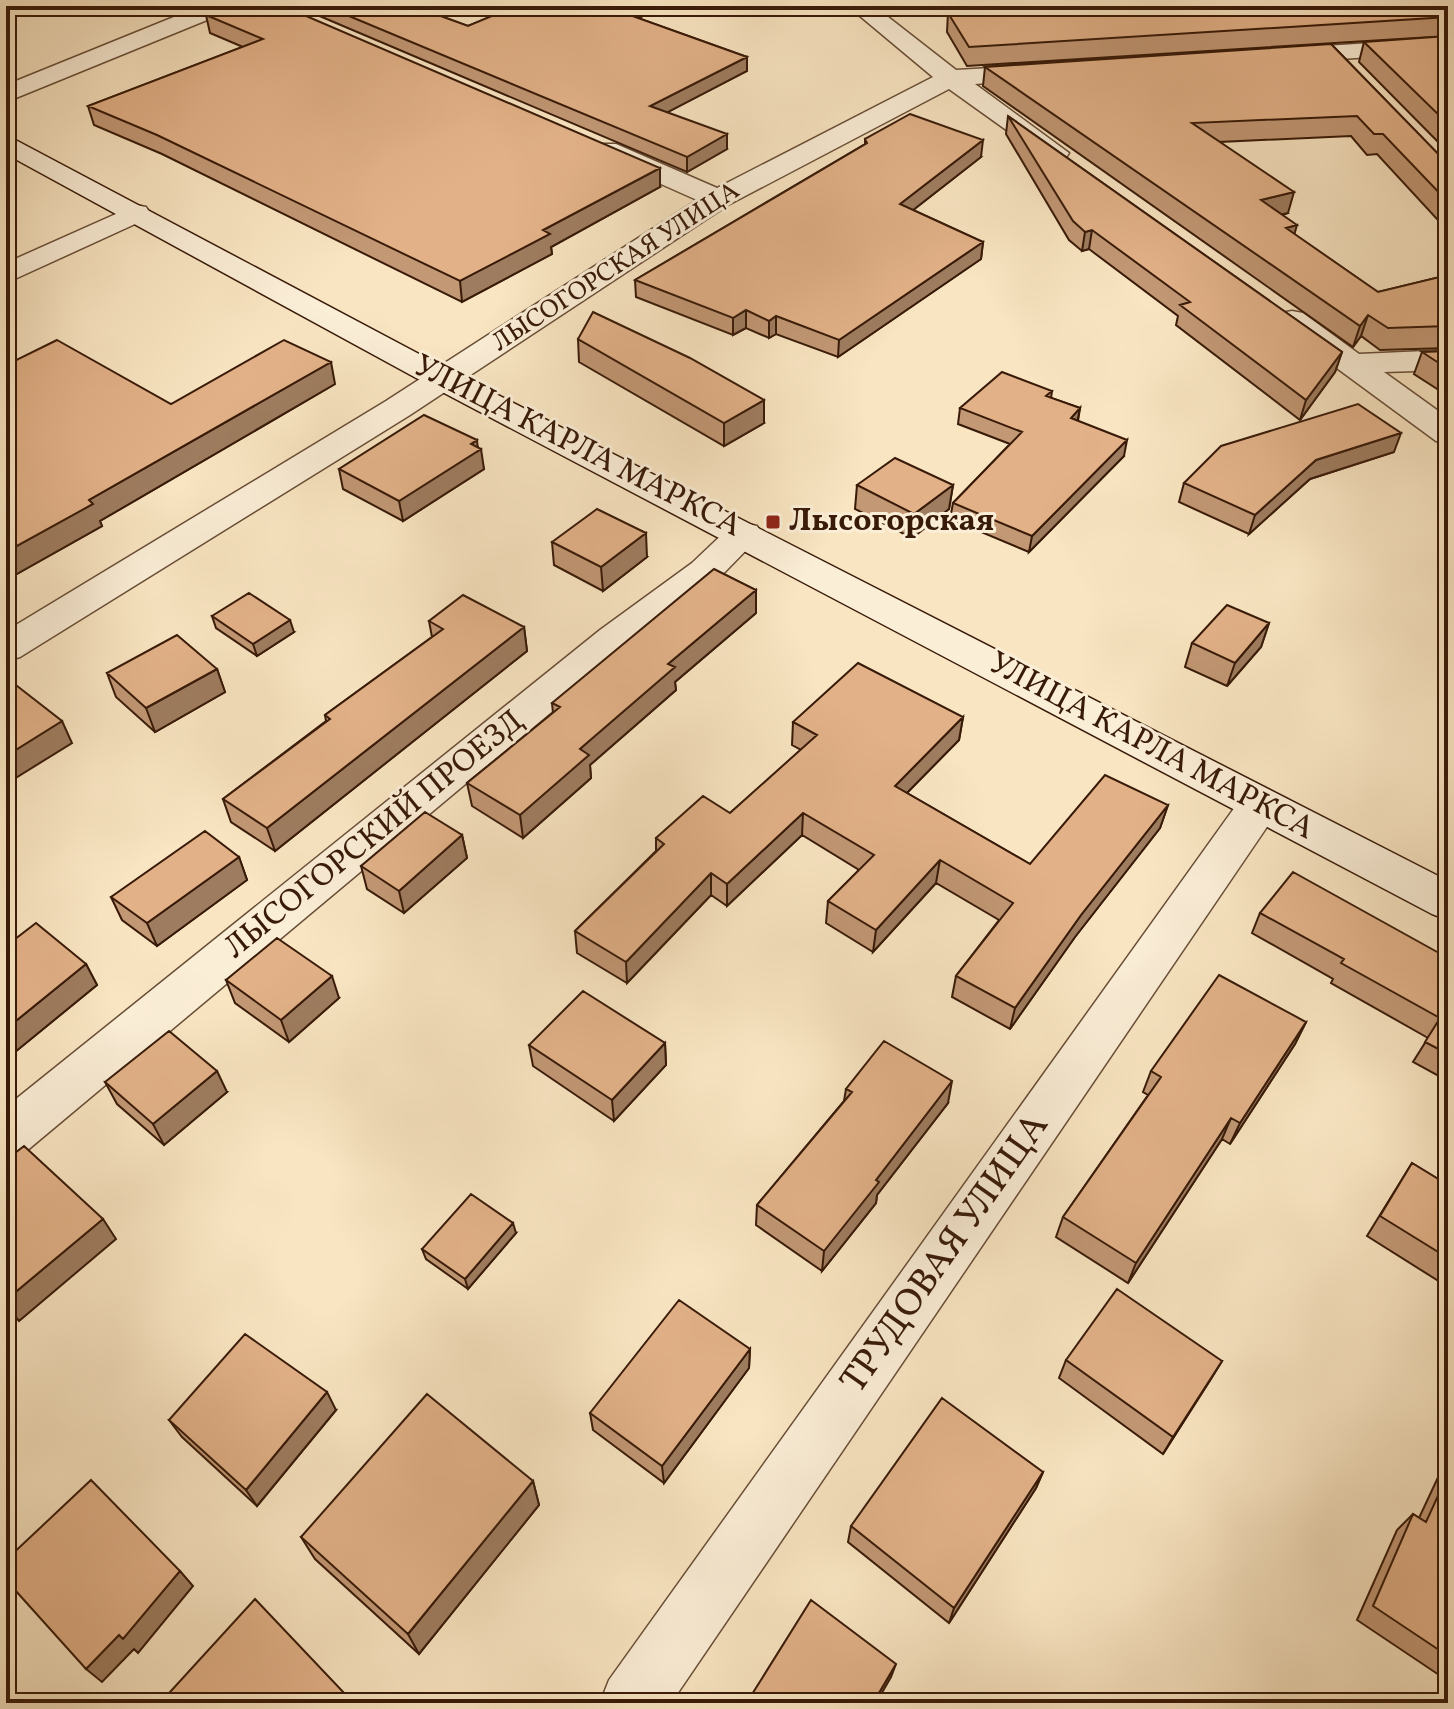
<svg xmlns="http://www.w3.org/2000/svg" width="1454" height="1709" font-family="Vollkorn,serif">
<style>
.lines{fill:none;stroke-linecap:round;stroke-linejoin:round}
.minor-casing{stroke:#684d36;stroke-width:3}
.secondary-casing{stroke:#381a08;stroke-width:3}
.minor{fill:#fbeed7;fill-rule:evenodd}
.secondary{fill:#fbeed7;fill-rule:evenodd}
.wall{fill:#c29875;stroke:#381a08;stroke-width:2}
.shaded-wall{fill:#9e7c5f;stroke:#381a08;stroke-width:2}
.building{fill:#e2b188;stroke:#381a08;stroke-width:2}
.poi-dot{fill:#8f2418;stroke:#fbeed7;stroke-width:3}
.labels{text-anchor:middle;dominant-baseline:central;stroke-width:6;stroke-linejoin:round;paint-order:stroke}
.far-street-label{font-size:26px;fill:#381a08;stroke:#fbeed7}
.street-label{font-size:32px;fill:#381a08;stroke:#fbeed7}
.poi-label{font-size:32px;font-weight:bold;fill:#381a08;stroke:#fbeed7;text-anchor:start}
.near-street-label{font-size:38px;fill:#381a08;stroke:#fbeed7}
</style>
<rect width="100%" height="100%" fill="#f9e5c2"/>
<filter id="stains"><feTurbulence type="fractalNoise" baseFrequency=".0025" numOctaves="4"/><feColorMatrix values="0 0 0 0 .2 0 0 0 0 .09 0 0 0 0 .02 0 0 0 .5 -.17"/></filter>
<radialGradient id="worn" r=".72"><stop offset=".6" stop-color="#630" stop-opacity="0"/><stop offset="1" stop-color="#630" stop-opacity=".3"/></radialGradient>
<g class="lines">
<g class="minor-casing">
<path id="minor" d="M 201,6 L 233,6 L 229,11 L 6,102 L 6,85 Z
M 848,6 L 874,6 L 956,70 L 1042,65 L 1051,67 L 1054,72 L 1051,77 L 1042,79 L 975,84 L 1069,153 L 1065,159 L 1047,159 L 949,89 L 728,205 L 410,415 L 20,657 L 6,661 L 6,631 L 386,401 L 697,200 L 598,156 L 594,150 L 598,144 L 616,144 L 717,188 L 933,77 Z
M 1448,38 L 1448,52 L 1279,63 L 1270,61 L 1267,56 L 1270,51 L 1279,49 Z
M 136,205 L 146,207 L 150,213 L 146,219 L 6,283 L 6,263 Z
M 1292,311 L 1303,313 L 1359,354 L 1448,350 L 1448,370 L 1384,372 L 1448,418 L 1448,444 L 1436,441 L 1281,327 L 1277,320 L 1281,313 Z
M 744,523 L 757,526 L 762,534 L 718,579 L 628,648 L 24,1153 L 6,1159 L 6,1107 L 600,630 L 692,563 L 731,526 Z
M 1260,788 L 1275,793 L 1281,804 L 1275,815 L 671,1703 L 600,1703 L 609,1680 L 1245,793 Z"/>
</g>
<g class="secondary-casing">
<path id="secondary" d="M 6,135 L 451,371 L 1448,881 L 1448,920 L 1432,914 L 429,385 L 6,154 Z"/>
</g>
<use href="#minor" class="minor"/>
<use href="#secondary" class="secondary"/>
</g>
<path class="wall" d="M 296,6 L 413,6 L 468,26 L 516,6 L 649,6 L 649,13 L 638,18 L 747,57 L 747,71 L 667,112 L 727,149 L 687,172 Z
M 1448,6 L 1448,36 L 967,66 L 947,32 L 948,13 Z
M 206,15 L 660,187 L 551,247 L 552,254 L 462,302 L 162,154 L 94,125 L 88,106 L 243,47 L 210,33 Z
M 1448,36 L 1448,152 L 1359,62 L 1364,42 Z
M 1331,44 L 1443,159 L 1448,161 L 1448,231 L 1377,154 L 1367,155 L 1351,136 L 1220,142 L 1288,213 L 1282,215 L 1295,235 L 1378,292 L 1448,275 L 1448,348 L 1380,350 L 1361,336 L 1353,347 L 983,86 L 985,67 Z
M 1008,116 L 1342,352 L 1335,372 L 1300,420 L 1176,325 L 1178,316 L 1089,249 L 1082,251 L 1069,240 L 1006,134 Z
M 865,139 L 981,157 L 913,210 L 983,242 L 981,259 L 838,357 L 776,334 L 769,338 L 746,328 L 733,335 L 636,297 L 635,280 L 865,144 Z
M 578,339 L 764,423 L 724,446 L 579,362 Z
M 1448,351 L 1448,396 L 1414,374 L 1422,352 Z
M 6,365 L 171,404 L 335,384 L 100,521 L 102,526 L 6,580 Z
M 1052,391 L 1051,398 L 1080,408 L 1078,421 L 1124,456 L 1029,552 L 950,519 L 953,503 L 1010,444 L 958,424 L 960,408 Z
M 478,447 L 484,469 L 403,521 L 343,489 L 339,469 Z
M 1394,452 L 1310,479 L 1249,534 L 1179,502 L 1184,483 Z
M 857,485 L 953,485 L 949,509 L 912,538 L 855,509 Z
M 552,542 L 647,557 L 603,591 L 554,565 Z
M 756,613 L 675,682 L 676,690 L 590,765 L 591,778 L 523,838 L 472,806 L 467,783 L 553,713 L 552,703 Z
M 212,616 L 294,632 L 257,656 L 216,628 Z
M 429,621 L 524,627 L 527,651 L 275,851 L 231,822 L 223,799 L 326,721 L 325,715 L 432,637 Z
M 1269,623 L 1261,647 L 1227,686 L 1185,667 L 1192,643 Z
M 217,669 L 225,692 L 155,732 L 116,697 L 107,673 Z
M 963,717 L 959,740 L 907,793 L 1030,864 L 1168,805 L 1160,828 L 1075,937 L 1010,1029 L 952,997 L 956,976 L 999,920 L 936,883 L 873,952 L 826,923 L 828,901 L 859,870 L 802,835 L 727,906 L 711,895 L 627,983 L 577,953 L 575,931 L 656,851 L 656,838 L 730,813 L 801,750 L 792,745 L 793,722 Z
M 462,835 L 467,858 L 404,913 L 367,889 L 361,866 Z
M 239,857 L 247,880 L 157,946 L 122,920 L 111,897 Z
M 1260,913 L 1448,958 L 1448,1081 L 1413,1062 L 1428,1038 L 1331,983 L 1333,979 L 1252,933 Z
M 6,946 L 86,964 L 97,985 L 15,1052 L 16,1055 L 6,1062 Z
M 226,980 L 339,998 L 289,1042 L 235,1003 Z
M 1306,1022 L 1295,1044 L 1230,1144 L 1222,1139 L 1128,1283 L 1056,1237 L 1063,1217 L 1148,1095 L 1143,1092 L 1151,1071 Z
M 665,1043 L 666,1065 L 614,1121 L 533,1066 L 529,1045 Z
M 105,1082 L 227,1092 L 164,1145 L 117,1104 Z
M 846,1089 L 948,1103 L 877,1195 L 876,1203 L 822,1271 L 756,1225 L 757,1205 L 844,1101 Z
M 1412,1163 L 1448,1185 L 1448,1287 L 1367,1236 Z
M 516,1233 L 468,1289 L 426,1259 L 422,1249 Z
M 750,1349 L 749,1368 L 664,1483 L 593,1430 L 590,1413 Z
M 1066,1360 L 1222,1361 L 1163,1454 L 1059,1378 Z
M 336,1410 L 257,1506 L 182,1437 L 169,1420 Z
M 1448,1456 L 1448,1681 L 1357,1620 L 1397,1530 L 1413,1514 L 1419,1518 Z
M 1043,1472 L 1036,1488 L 949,1623 L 848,1542 L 851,1526 Z
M 533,1481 L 539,1505 L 419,1654 L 315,1559 L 301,1537 Z"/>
<path class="shaded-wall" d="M 634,6 L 649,6 L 649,13 L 622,26 L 621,12 Z
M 747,57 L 747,71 L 651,121 L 650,106 Z
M 727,134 L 727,149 L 687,172 L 687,157 Z
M 983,140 L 981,157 L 899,221 L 900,204 Z
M 660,168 L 660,187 L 551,247 L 552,254 L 462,302 L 460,281 L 543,230 Z
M 1294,192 L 1288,213 L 1255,221 L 1261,200 Z
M 1297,225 L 1291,246 L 1286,228 Z
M 1092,230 L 1089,249 L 1082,251 L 1085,232 Z
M 983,242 L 981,259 L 838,357 L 839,340 Z
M 746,310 L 746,328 L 733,335 L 733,318 Z
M 1368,315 L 1361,336 L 1353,347 L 1360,326 Z
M 776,316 L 776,334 L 769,338 L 769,321 Z
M 1342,352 L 1335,372 L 1300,420 L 1306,400 Z
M 331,362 L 335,384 L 100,521 L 102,526 L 6,580 L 6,552 L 89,500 Z
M 764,400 L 764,423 L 724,446 L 724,423 Z
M 1080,408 L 1077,423 L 1071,418 Z
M 1401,433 L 1394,452 L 1310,479 L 1249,534 L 1255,515 L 1316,460 Z
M 477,440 L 478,451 L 481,449 L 484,469 L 403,521 L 399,501 Z
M 1127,440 L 1124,456 L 1029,552 L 1032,536 Z
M 953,485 L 949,509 L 912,538 L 914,514 Z
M 646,533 L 647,557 L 603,591 L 601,567 Z
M 756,590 L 756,613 L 675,682 L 676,690 L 590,765 L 591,778 L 523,838 L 520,815 L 580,749 L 668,664 Z
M 290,620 L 294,632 L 257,656 L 253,644 Z
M 1269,623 L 1261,647 L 1227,686 L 1235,663 Z
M 524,627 L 527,651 L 275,851 L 267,828 Z
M 217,669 L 225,692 L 155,732 L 146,708 Z
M 963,717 L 959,740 L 892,808 L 895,786 Z
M 62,721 L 72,743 L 6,784 L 6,756 Z
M 1168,805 L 1160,828 L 1075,937 L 1010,1029 L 1015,1008 L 1081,915 Z
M 803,813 L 802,835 L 727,906 L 727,884 Z
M 462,835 L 467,858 L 404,913 L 399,891 Z
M 239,857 L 247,880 L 157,946 L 147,923 Z
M 940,860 L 936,883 L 873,952 L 876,930 Z
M 711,873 L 711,895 L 627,983 L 626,962 Z
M 86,964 L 97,985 L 15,1052 L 16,1055 L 6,1062 L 6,1029 Z
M 332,976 L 339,998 L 289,1042 L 281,1020 Z
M 1306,1022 L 1295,1044 L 1230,1144 L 1240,1123 Z
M 665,1043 L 666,1065 L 614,1121 L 612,1100 Z
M 217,1071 L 227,1092 L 164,1145 L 153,1124 Z
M 952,1081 L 948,1103 L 877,1195 L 876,1203 L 822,1271 L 824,1251 L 876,1180 Z
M 1231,1118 L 1222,1139 L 1128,1283 L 1136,1263 Z
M 103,1219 L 116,1239 L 19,1321 L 6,1305 L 6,1300 Z
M 513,1223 L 516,1233 L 468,1289 L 465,1279 Z
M 750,1349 L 749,1368 L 664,1483 L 662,1466 Z
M 1222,1361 L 1211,1379 L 1163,1454 L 1173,1437 Z
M 327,1392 L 336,1410 L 257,1506 L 246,1490 Z
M 1043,1472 L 1036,1488 L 949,1623 L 954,1608 Z
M 533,1481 L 539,1505 L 419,1654 L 408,1634 Z
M 180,1571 L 193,1586 L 138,1653 L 134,1649 L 102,1682 L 86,1669 Z
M 896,1664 L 891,1677 L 876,1703 L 873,1703 Z
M 347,1696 L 353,1703 L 341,1703 Z"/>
<path class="building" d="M 229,6 L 283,6 L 660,168 L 543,230 L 550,234 L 460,281 L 157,135 L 88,106 L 263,39 L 206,15 Z
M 325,6 L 413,6 L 468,26 L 516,6 L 634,6 L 621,12 L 747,57 L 650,106 L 727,134 L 687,157 Z
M 1057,6 L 1448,6 L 1448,17 L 969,47 L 948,13 Z
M 1448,36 L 1448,124 L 1364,42 Z
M 1331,44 L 1443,159 L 1448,161 L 1448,202 L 1383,134 L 1374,134 L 1357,116 L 1192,123 L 1294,192 L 1261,200 L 1297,225 L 1286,228 L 1378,292 L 1448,275 L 1448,326 L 1388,328 L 1368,315 L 1360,326 L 985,67 Z
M 910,114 L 983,140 L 900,204 L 983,242 L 839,340 L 776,316 L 769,321 L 746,310 L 733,318 L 635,280 L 867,143 L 865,139 Z
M 1008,116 L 1342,352 L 1306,400 L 1180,305 L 1190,302 L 1092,230 L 1085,232 L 1073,221 Z
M 593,312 L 690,358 L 764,400 L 724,423 L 578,339 Z
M 57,340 L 171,404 L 284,340 L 331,362 L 89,500 L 93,504 L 6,552 L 6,385 L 15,381 L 6,376 L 6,365 Z
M 1448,351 L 1448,369 L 1422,352 Z
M 1002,372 L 1052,391 L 1046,396 L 1080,408 L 1071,418 L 1127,440 L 1032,536 L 953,503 L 1022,432 L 960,408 Z
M 1358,404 L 1401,433 L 1316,460 L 1255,515 L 1184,483 L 1221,446 Z
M 424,415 L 477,440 L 471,444 L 481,449 L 399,501 L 339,469 Z
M 895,458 L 953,485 L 914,514 L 857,485 Z
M 597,509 L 646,533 L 601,567 L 552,542 Z
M 714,569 L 756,590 L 668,664 L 675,667 L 580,749 L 589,755 L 520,815 L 467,783 L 560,707 L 552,703 Z
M 249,593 L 290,620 L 253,644 L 212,616 Z
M 463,595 L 524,627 L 267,828 L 223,799 L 330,719 L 325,715 L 443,629 L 429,621 Z
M 1227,605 L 1269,623 L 1235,663 L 1192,643 Z
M 177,635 L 217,669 L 146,708 L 107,673 Z
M 858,663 L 963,717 L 895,786 L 1030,864 L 1105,775 L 1168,805 L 1081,915 L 1015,1008 L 956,976 L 1013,903 L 940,860 L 876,930 L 828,901 L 874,855 L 803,813 L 727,884 L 711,873 L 626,962 L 575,931 L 664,844 L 656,838 L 703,796 L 730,813 L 817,735 L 793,722 Z
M 12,682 L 62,721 L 6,756 L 6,685 Z
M 425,812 L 462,835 L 399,891 L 361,866 Z
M 205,831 L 239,857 L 147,923 L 111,897 Z
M 1293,872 L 1448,958 L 1448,1054 L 1425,1042 L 1440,1018 L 1341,963 L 1344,959 L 1260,913 Z
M 36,923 L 86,964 L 6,1029 L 6,975 L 14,969 L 6,963 L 6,946 Z
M 277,938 L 332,976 L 281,1020 L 226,980 Z
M 1219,975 L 1306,1022 L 1240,1123 L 1231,1118 L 1136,1263 L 1063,1217 L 1161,1077 L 1151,1071 Z
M 583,991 L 665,1043 L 612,1100 L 529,1045 Z
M 169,1031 L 217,1071 L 153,1124 L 105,1082 Z
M 884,1041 L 952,1081 L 876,1180 L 879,1182 L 824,1251 L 757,1205 L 852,1092 L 846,1089 Z
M 24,1146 L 103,1219 L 6,1300 L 6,1160 Z
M 1412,1163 L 1448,1185 L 1448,1258 L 1380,1216 Z
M 471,1194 L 513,1223 L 465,1279 L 422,1249 Z
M 1117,1289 L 1222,1361 L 1173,1437 L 1066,1360 Z
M 679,1300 L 750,1349 L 662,1466 L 590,1413 Z
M 245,1334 L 327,1392 L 246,1490 L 169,1420 Z
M 427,1394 L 533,1481 L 408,1634 L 301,1537 Z
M 942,1398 L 1043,1472 L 954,1608 L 851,1526 Z
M 1448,1474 L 1448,1656 L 1373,1606 L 1413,1514 L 1426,1522 Z
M 91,1480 L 180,1571 L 123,1639 L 119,1635 L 86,1669 L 6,1580 L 6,1560 Z
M 255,1599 L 347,1696 L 341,1703 L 180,1703 L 170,1692 Z
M 811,1600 L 896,1664 L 873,1703 L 754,1703 L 749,1699 Z"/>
<rect class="poi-dot" x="765" y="514" width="16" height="16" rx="4"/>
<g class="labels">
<g class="far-street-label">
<text transform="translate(616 267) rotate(-33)">ЛЫСОГОРСКАЯ УЛИЦА</text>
</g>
<g class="street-label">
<text transform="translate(577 447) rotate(27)">УЛИЦА КАРЛА МАРКСА</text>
<text transform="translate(1151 747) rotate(28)">УЛИЦА КАРЛА МАРКСА</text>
<text transform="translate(375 835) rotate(-39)">ЛЫСОГОРСКИЙ ПРОЕЗД</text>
</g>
<g class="poi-label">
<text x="789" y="522">Лысогорская</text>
</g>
<g class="near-street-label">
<text transform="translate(946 1254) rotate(-55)">ТРУДОВАЯ УЛИЦА</text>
</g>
</g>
<rect width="1454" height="1709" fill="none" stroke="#f9e5c2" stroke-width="32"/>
<rect x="8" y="8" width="1438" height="1693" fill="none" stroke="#381a08" stroke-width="4"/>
<rect x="16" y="16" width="1422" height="1677" fill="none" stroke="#381a08" stroke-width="2"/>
<rect width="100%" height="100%" filter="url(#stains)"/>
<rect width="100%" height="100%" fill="url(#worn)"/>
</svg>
